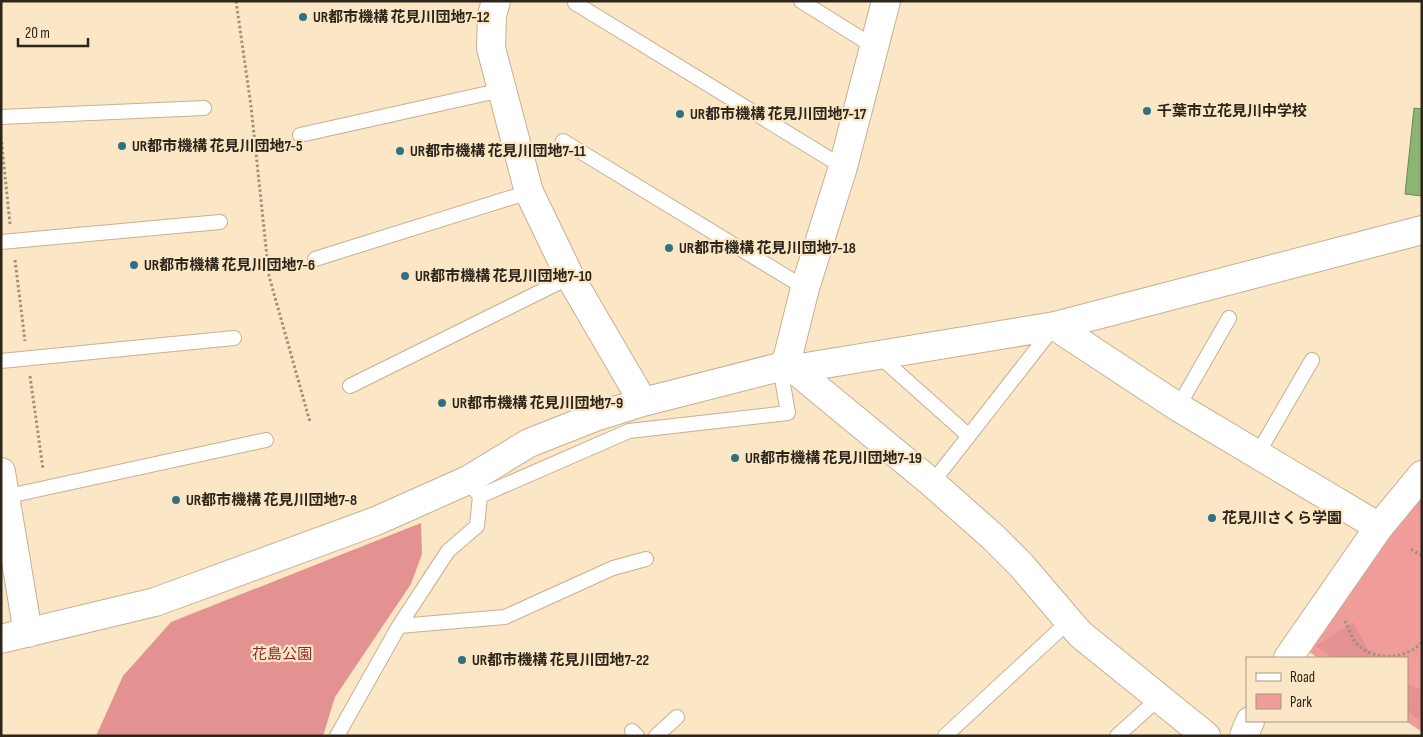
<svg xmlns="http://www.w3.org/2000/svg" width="1423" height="737" font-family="'Sofia Sans Condensed','Noto Sans JP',sans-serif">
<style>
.green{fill:#ef9c9b}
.forest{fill:#e39191}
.water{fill:#8cb473;stroke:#708958}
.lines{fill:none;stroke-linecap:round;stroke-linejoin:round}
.service-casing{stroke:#c5b193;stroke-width:16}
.minor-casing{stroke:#c5b193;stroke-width:30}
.path{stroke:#a0917a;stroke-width:3;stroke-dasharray:2.5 2.5;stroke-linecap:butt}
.service{stroke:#fff;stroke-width:14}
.minor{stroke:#fff;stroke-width:28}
.poi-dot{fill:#2f7083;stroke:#fbe6c6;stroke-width:2}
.labels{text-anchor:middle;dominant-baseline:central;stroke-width:4.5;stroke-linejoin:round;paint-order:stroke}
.poi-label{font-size:15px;font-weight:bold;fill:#2d251a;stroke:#fbe6c6;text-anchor:start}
.park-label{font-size:15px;fill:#892931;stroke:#fbe6c6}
</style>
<rect width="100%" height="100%" fill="#fbe6c6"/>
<path class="green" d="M 1422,494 L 1422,732 L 1406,721 L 1407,658 L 1318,658 L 1304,648 Z"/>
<path class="forest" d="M 421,523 L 422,554 L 411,584 L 335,697 L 323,736 L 96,736 L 123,676 L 171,622 Z
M 1353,622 L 1373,658 L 1333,658 L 1316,646 Z
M 1407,684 L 1422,690 L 1422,722 L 1407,711 Z"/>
<path class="water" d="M 1414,108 L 1422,109 L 1422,196 L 1405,194 Z"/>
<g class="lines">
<g class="service-casing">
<path id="service" d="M 801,1 L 873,46
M 575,3 L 843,167
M 1,117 L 204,108
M 300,135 L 502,90
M 563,141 L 805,288
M 1,242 L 220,222
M 315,259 L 529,192
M 878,355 L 969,436
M 1,361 L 234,338
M 350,386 L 570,277
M 1178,407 L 1229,318
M 1257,455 L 1312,360
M 932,483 L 1053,328
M 480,496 L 629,431 L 788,413 L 780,367
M 4,497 L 266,440
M 399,626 L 505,617 L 613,568 L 646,559
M 632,731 L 637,736
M 337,736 L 399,626 L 448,551 L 477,526 L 480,496 L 474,489
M 656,736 L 677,717
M 945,736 L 1068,622
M 1117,736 L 1159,698"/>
</g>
<g class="minor-casing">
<path id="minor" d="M 496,1 L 492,15 L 491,48 L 529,192 L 570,277 L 643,402
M 1055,326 L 1178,407 L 1379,527
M 784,368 L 794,369 L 932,483 L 993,537 L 1021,565 L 1080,634 L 1206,736
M 794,369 L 1055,326 L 1422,230
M 1,472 L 28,633
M 1,639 L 155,602 L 376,521 L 468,480 L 529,443 L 595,417 L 643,402 L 780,367 L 787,360 L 805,288 L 843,167 L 886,1
M 1288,658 L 1379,527 L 1422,475
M 1244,736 L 1250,721"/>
</g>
<path class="path" d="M 236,1 L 251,106 L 269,276 L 310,422
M 1,137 L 10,224
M 15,260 L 25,341
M 30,376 L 43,469
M 1411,549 L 1422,556
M 1345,621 C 1348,627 1351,636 1355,642 C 1372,661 1405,661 1422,642"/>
<use href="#service" class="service"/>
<use href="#minor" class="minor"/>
</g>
<g class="poi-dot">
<circle cx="303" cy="17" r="5"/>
<circle cx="1147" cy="111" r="5"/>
<circle cx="680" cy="114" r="5"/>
<circle cx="122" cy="146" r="5"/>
<circle cx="400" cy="151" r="5"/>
<circle cx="669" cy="248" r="5"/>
<circle cx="134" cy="265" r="5"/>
<circle cx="405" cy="276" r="5"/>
<circle cx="442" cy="403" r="5"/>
<circle cx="735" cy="458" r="5"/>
<circle cx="176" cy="500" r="5"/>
<circle cx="1212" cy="518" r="5"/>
<circle cx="462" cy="660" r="5"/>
</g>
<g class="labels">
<g class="poi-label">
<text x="313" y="17">UR都市機構 花見川団地7-12</text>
<text x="1157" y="111">千葉市立花見川中学校</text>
<text x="690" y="114">UR都市機構 花見川団地7-17</text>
<text x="132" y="146">UR都市機構 花見川団地7-5</text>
<text x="410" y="151">UR都市機構 花見川団地7-11</text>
<text x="679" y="248">UR都市機構 花見川団地7-18</text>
<text x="144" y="265">UR都市機構 花見川団地7-6</text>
<text x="415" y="276">UR都市機構 花見川団地7-10</text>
<text x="452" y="403">UR都市機構 花見川団地7-9</text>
<text x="745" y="458">UR都市機構 花見川団地7-19</text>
<text x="186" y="500">UR都市機構 花見川団地7-8</text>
<text x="1222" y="518">花見川さくら学園</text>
<text x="472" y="660">UR都市機構 花見川団地7-22</text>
</g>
<g class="park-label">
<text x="282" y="654">花島公園</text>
</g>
</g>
<rect width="1423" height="737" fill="none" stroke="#2d251a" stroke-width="5"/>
<rect x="1246" y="657" width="162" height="65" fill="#fbe6c6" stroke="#a99981"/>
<rect x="1256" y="673" width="25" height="8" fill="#ffffff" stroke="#a99981"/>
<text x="1290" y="682" font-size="15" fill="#2d251a">Road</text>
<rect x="1256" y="694" width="25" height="15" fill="#ef9c9b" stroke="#a99981"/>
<text x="1290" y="707" font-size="15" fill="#2d251a">Park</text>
<path d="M18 38v8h70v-8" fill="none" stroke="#2d251a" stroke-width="2.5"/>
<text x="25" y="38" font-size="15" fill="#2d251a" stroke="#fbe6c6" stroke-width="4" paint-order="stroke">20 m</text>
</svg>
